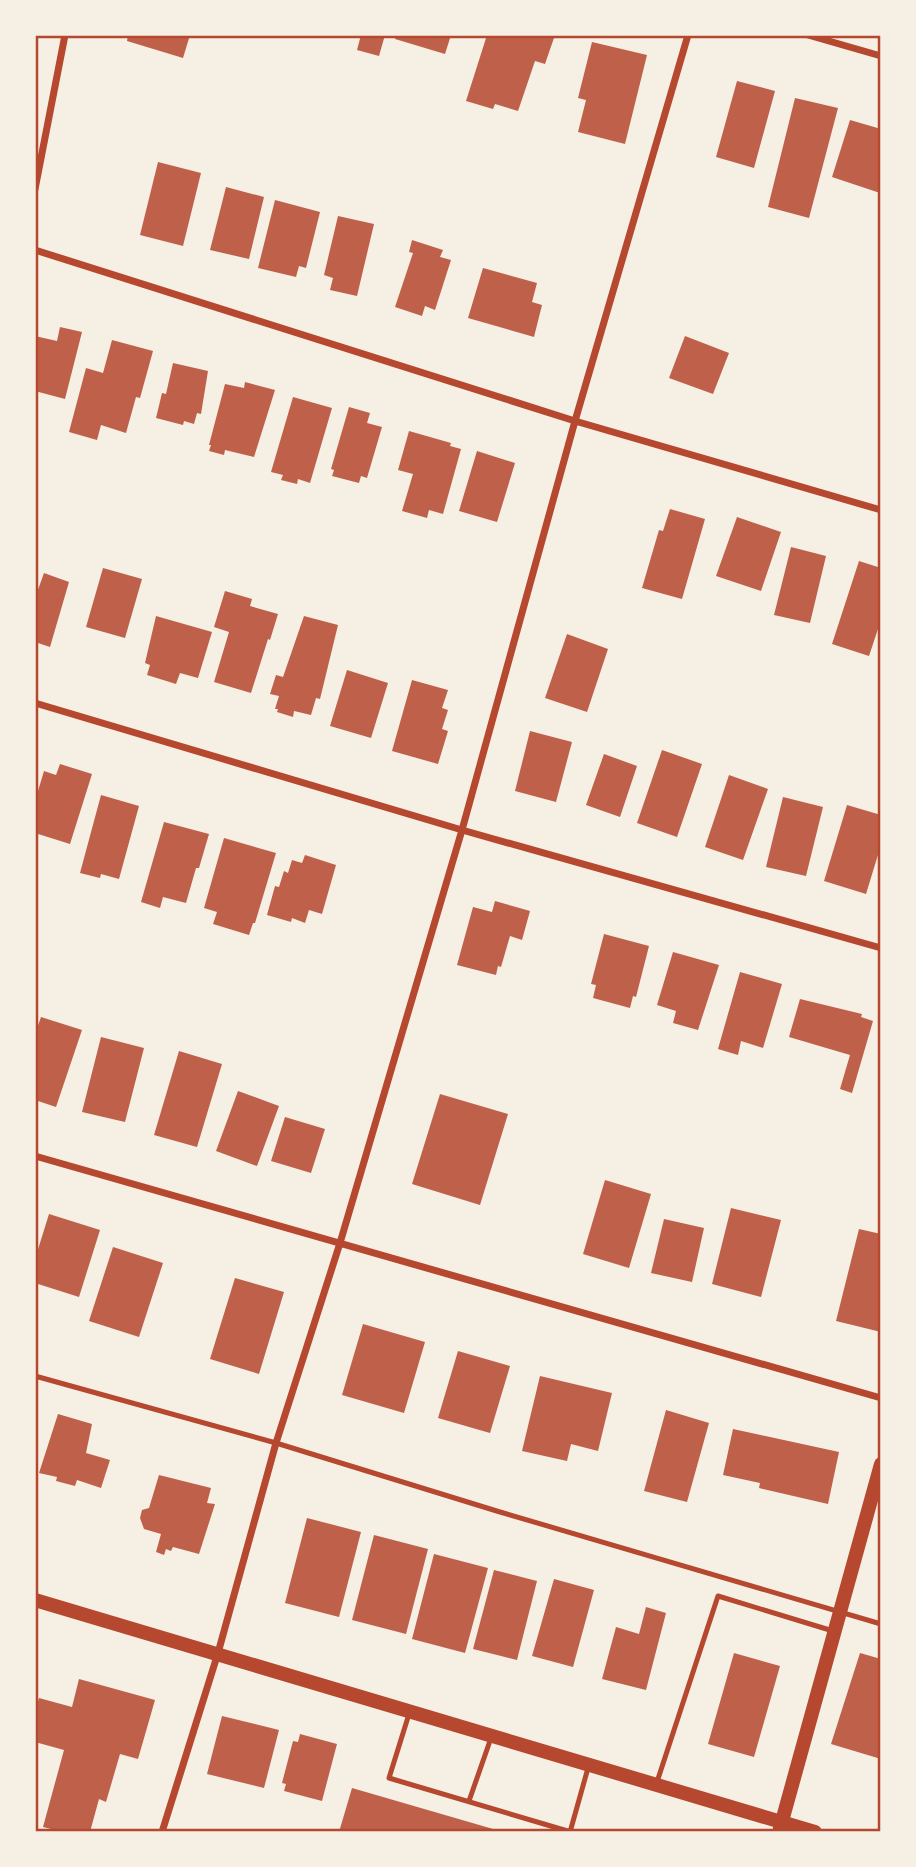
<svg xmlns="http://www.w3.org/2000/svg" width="916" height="1867" font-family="'Fira Sans',sans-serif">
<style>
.building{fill:#bf614a}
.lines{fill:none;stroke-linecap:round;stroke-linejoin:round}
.service{stroke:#b5482f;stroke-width:5}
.minor{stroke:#b5482f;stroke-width:7}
.secondary{stroke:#b5482f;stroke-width:14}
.neatline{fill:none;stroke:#b5482f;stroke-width:2.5}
</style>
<rect width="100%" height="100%" fill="#f6efe4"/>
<path class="building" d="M 128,35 L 190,35 L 183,58 L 127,41 Z
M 361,35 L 385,35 L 379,56 L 357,50 Z
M 396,35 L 451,35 L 445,54 L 395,39 Z
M 487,35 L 555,35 L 545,64 L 535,61 L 518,111 L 495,104 L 493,109 L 466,101 Z
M 592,42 L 647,55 L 625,144 L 578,132 L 586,100 L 578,98 Z
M 737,81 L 775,91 L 754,168 L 716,157 Z
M 795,98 L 838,108 L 809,218 L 768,207 Z
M 850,120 L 881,129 L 880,193 L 832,177 Z
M 158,162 L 201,173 L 183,246 L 140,235 Z
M 226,187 L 264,197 L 249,259 L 210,250 Z
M 275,200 L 320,212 L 306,268 L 299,266 L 296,277 L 258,268 Z
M 338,216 L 374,224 L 357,296 L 330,290 L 333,278 L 324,275 Z
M 412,240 L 443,250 L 440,257 L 451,260 L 435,310 L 425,306 L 422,316 L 395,307 L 413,253 L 409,252 Z
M 483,268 L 537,283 L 532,302 L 542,305 L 534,337 L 468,318 Z
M 60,327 L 82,332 L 65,399 L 35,391 L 35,336 L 57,341 Z
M 685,336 L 729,353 L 713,394 L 669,378 Z
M 112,340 L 153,351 L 140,398 L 136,397 L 126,433 L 101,425 L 97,440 L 69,432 L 86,368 L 103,373 Z
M 173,363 L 208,371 L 201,414 L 197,413 L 194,424 L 184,421 L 183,425 L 156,418 L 162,393 L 166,394 Z
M 245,382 L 275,390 L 254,457 L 225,450 L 224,455 L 209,451 L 211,445 L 209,445 L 225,384 L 244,388 Z
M 293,397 L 332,408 L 310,483 L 298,479 L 297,484 L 281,480 L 283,475 L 271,472 Z
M 349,407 L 370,413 L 367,423 L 382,427 L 367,478 L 361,476 L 359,483 L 332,476 L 334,470 L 331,469 Z
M 409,431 L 451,443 L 450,446 L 461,449 L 443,514 L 429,510 L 427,518 L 402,511 L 413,474 L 398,470 Z
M 477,451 L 515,463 L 497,522 L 459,511 Z
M 670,509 L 705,519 L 682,599 L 642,588 L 659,530 L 663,531 Z
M 737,517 L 781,532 L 761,591 L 716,576 Z
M 791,547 L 826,556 L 810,623 L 774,615 Z
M 859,561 L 881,568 L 881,620 L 869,656 L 832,644 Z
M 103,568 L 142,579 L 125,638 L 86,627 Z
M 44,573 L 69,582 L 50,647 L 35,642 L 35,598 Z
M 225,591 L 252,599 L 250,606 L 278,614 L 270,640 L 268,639 L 251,693 L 214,682 L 229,632 L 214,627 Z
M 156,616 L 212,632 L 198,678 L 180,673 L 176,684 L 147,675 L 150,665 L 145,663 Z
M 304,616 L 338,625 L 320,699 L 316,698 L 311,715 L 294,711 L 293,717 L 277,712 L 278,709 L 275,709 L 279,696 L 270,694 L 276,675 L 283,677 Z
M 567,634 L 608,649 L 587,712 L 545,698 Z
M 347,670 L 388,683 L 371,738 L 330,726 Z
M 412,680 L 448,690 L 442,708 L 448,710 L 442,729 L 448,731 L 438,764 L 392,751 Z
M 530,731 L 572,742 L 556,802 L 515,791 Z
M 662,750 L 702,764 L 677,837 L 637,823 Z
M 604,754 L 637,766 L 620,817 L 586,805 Z
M 60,764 L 92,774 L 70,844 L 35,833 L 35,801 L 44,771 L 56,775 Z
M 729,775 L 768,789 L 743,860 L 705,847 Z
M 101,795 L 139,806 L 119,879 L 101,874 L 100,878 L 80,873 Z
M 783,797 L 823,807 L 806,876 L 766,867 Z
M 847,805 L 881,815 L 881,845 L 866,894 L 824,881 Z
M 164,822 L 209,834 L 199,868 L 196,868 L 186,903 L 163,897 L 160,908 L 141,902 Z
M 224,838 L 276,853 L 255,923 L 253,923 L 249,935 L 213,924 L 217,912 L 204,908 Z
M 305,855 L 336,865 L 322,914 L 309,910 L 305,923 L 292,918 L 291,922 L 267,915 L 275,886 L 279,887 L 284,871 L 288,873 L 292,860 L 302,863 Z
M 495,901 L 530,911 L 522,940 L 510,936 L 501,967 L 498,966 L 496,975 L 457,965 L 473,907 L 492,912 Z
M 604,934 L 649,946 L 636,997 L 633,996 L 630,1008 L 593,998 L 596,985 L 591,984 Z
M 673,952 L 719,965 L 698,1030 L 673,1023 L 676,1011 L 657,1005 Z
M 740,972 L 782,984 L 763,1048 L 741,1041 L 738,1055 L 718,1049 Z
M 800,999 L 862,1014 L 861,1017 L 873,1021 L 852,1093 L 840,1089 L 850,1055 L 789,1037 Z
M 41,1017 L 82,1030 L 56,1107 L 35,1100 L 35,1034 Z
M 101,1037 L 144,1048 L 125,1122 L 82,1112 Z
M 179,1051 L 222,1064 L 197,1147 L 154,1135 Z
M 238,1091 L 279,1106 L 257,1166 L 216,1151 Z
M 440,1094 L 508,1114 L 480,1205 L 412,1184 Z
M 285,1117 L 325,1129 L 311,1173 L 271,1161 Z
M 605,1180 L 651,1194 L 629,1268 L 583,1254 Z
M 731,1208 L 781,1220 L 761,1297 L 712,1284 Z
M 49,1214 L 100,1230 L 79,1297 L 35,1283 L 35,1259 Z
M 664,1219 L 704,1228 L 692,1282 L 651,1273 Z
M 859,1229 L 881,1234 L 881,1332 L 836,1321 Z
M 113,1247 L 163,1263 L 139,1337 L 89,1321 Z
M 235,1278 L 284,1292 L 259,1374 L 210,1359 Z
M 363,1324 L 425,1342 L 404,1413 L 342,1395 Z
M 458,1351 L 510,1366 L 490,1433 L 438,1418 Z
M 540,1376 L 612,1393 L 598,1451 L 571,1444 L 567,1461 L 522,1451 Z
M 666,1410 L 709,1423 L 687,1502 L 644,1491 Z
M 58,1414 L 92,1424 L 86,1453 L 110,1460 L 101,1488 L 77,1480 L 75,1486 L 56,1481 L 57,1477 L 39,1473 Z
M 733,1429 L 839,1452 L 828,1504 L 759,1488 L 760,1483 L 723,1475 Z
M 159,1475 L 211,1488 L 207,1503 L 215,1504 L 199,1554 L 173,1547 L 171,1551 L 166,1549 L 164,1555 L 156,1552 L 161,1534 L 144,1529 L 140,1518 L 142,1510 L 149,1508 Z
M 307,1518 L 361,1532 L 339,1617 L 285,1603 Z
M 374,1535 L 428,1549 L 406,1634 L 352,1620 Z
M 434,1554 L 488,1568 L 465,1653 L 412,1639 Z
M 494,1570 L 537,1581 L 517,1660 L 473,1649 Z
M 554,1579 L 594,1590 L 573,1667 L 532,1656 Z
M 646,1607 L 666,1613 L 646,1690 L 602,1679 L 616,1627 L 639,1634 Z
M 734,1653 L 780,1666 L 754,1757 L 708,1744 Z
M 860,1653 L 881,1659 L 881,1759 L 831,1744 Z
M 79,1679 L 155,1700 L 138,1759 L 120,1754 L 106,1802 L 99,1799 L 90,1832 L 63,1832 L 43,1827 L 64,1750 L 35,1742 L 35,1712 L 39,1698 L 72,1707 Z
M 222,1716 L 279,1730 L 264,1788 L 207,1774 Z
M 300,1734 L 337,1744 L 322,1801 L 284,1791 L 286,1784 L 282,1783 L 293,1741 L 298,1742 Z
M 352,1788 L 500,1831 L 500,1832 L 339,1832 Z"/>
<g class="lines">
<path class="service" d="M 35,1376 L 276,1443 L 500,1512 L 881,1624
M 409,1714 L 389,1778 L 571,1832
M 656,1785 L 718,1596 L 833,1631
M 469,1801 L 491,1738
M 570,1832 L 588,1768"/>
<path class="minor" d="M 808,35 L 881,56
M 35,189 L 65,35
M 35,250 L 575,421 L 881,510
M 35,703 L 462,830 L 881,948
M 35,1156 L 881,1398
M 162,1832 L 218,1653 L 276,1443 L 340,1243 L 462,830 L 575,421 L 688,35"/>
<path class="secondary" d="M 35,1600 L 815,1832
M 779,1832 L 881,1464"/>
</g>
<rect width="916" height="1867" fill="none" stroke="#f6efe4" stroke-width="74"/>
<rect x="37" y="37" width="842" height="1793" class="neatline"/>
</svg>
